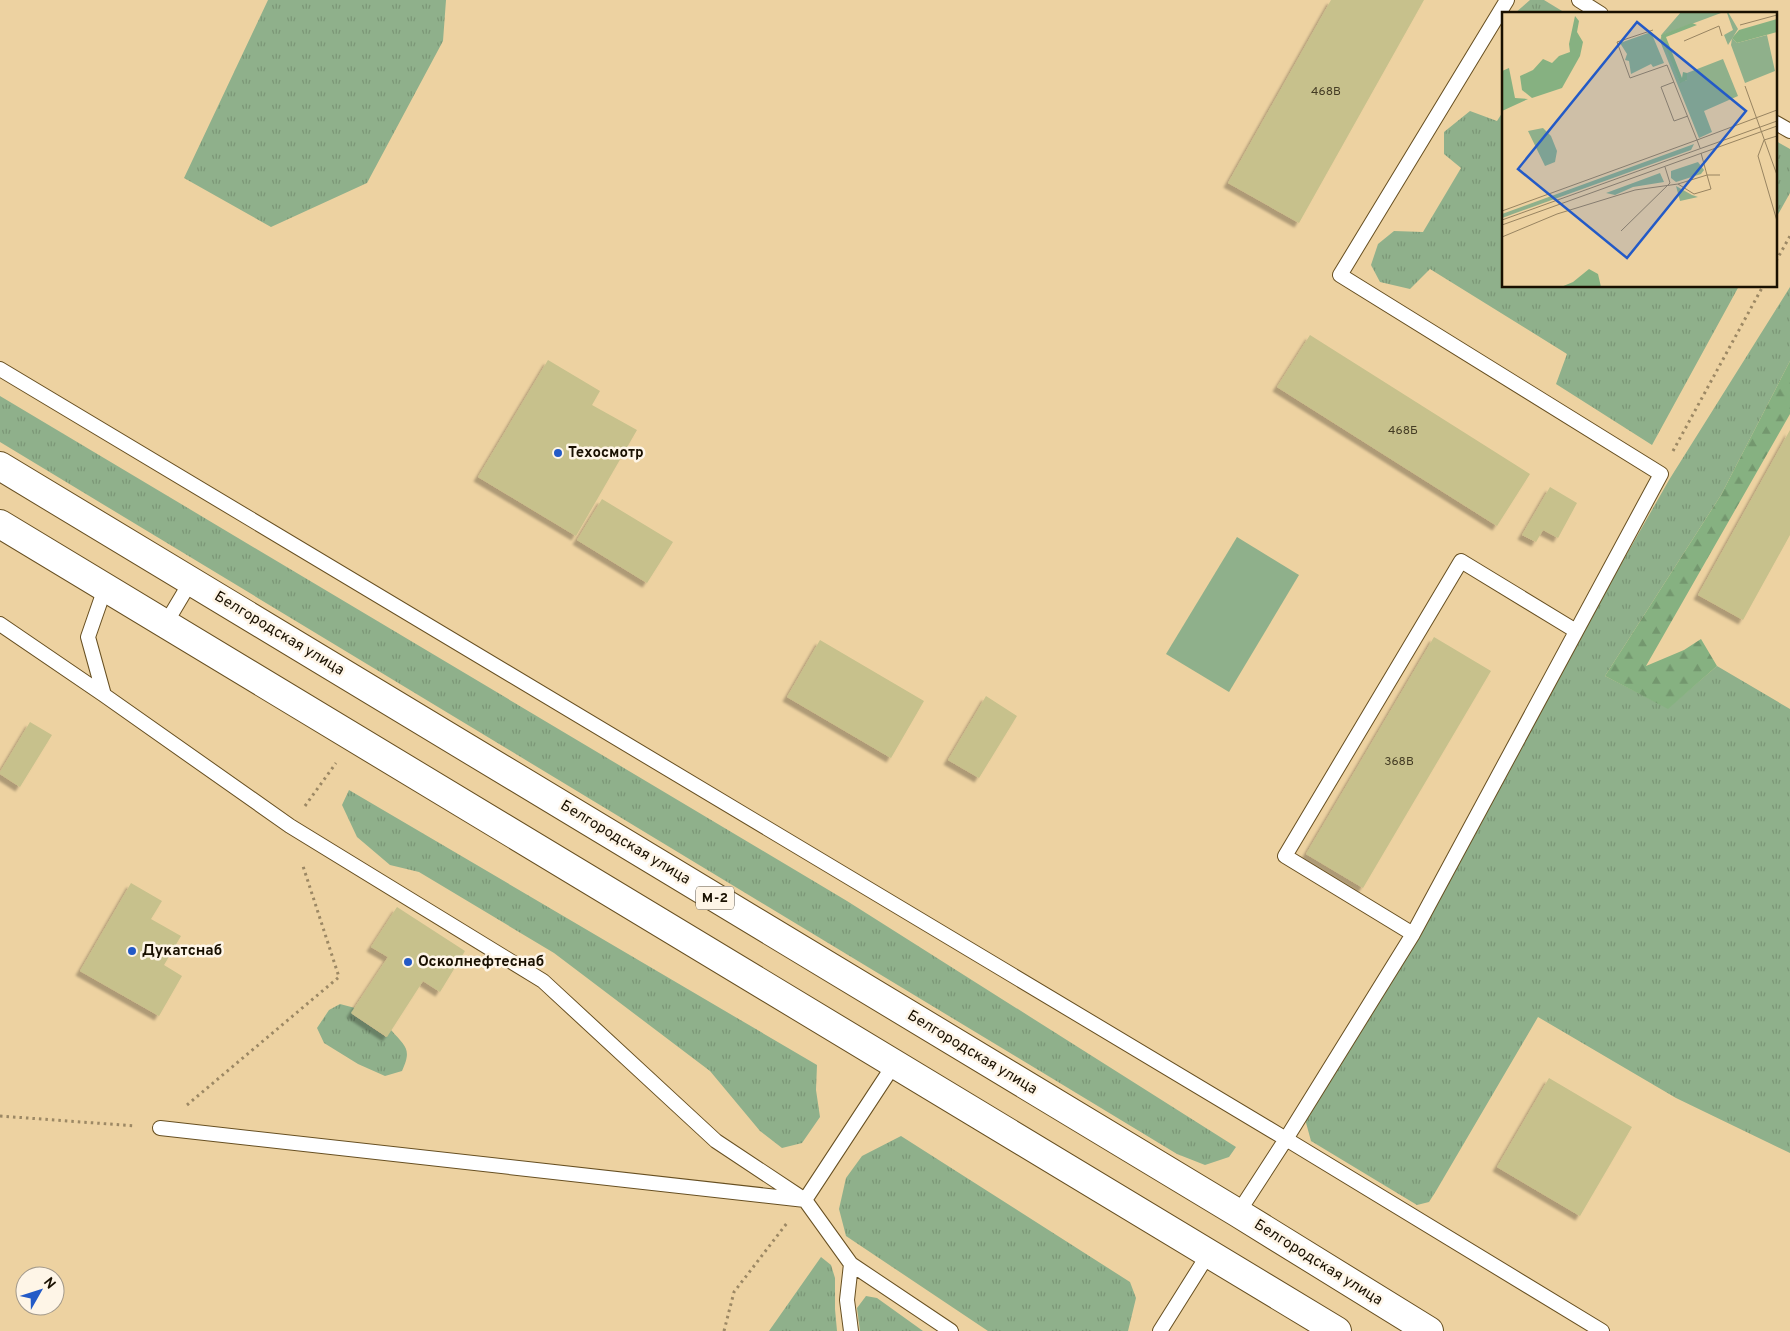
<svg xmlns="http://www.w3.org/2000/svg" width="1790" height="1331" font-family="Overpass,sans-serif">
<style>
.grass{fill:url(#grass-tufts)}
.forest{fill:url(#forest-firs)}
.pitch{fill:#8fb08b}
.building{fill:#c7c18c;filter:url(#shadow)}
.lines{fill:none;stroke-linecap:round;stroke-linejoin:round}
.service-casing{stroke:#674f21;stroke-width:16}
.primary-casing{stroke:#674f21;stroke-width:30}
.path{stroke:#9c8864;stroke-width:3;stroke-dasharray:2.5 4;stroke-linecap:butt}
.service{stroke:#fff;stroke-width:14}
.primary{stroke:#fff;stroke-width:28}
.poi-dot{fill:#235ac7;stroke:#fef5e7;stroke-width:2}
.labels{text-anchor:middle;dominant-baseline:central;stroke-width:5;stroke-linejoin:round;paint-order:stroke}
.number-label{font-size:12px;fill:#443c24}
.shield{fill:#fef5e7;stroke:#5e5546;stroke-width:1}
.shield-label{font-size:14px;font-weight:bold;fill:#191001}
.poi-label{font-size:15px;font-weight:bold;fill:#191001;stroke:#fef5e7;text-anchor:start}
.street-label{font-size:15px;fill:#191001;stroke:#fef5e7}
.inset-road{fill:none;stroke:#988461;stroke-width:1}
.view{fill:#235ac7;fill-opacity:0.15;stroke:#235ac7;stroke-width:2.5}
.inset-edge{fill:none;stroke:#191001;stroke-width:2.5}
</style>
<defs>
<pattern id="grass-tufts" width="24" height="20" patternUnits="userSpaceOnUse" patternTransform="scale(1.25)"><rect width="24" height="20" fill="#8fb08b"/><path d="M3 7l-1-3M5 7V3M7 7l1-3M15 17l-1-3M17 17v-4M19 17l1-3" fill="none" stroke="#7b9676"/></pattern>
<pattern id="forest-firs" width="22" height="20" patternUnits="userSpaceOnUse" patternTransform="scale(1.25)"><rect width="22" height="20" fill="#86b181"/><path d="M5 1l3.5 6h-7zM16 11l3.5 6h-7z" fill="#73976e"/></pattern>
<filter id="shadow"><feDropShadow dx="-4.5" dy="4.5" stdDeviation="1" flood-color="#0004"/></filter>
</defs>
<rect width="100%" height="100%" fill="#edd2a1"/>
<path class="grass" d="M 268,0 L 446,0 L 443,41 L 367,183 L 271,227 L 184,178 Z
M 1530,0 L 1544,0 L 1567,14 L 1514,14 Z
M 1504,110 L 1504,286 L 1739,286 L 1652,445 L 1556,384 L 1567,354 L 1430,269 L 1410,289 L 1380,282 L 1371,265 L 1378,244 L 1394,231 L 1423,232 L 1461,168 L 1444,154 L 1444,132 L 1470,111 L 1497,121 Z
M 1776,141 L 1790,149 L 1790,193 L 1776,218 Z
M 1790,287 L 1790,361 L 1721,495 L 1605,676 L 1668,708 L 1717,666 L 1790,709 L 1790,1153 L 1676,1098 L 1538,1017 L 1436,1191 L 1429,1202 L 1417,1205 L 1311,1141 L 1305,1119 L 1669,480 Z
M 0,396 L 847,901 L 1236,1147 L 1229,1157 L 1205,1165 L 1177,1154 L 0,442 Z
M 349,790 L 817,1065 L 816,1090 L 820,1117 L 802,1143 L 782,1148 L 760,1131 L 710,1071 L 554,953 L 419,872 L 390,865 L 357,837 L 342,805 Z
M 340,1004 L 355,1008 L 352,1014 L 386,1037 L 391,1030 C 406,1047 412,1049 402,1071 L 385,1076 L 358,1064 L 324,1043 L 317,1028 L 329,1010 Z
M 901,1136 L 1130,1282 L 1136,1298 L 1128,1331 L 988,1331 L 846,1236 L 839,1209 L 846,1178 L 862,1156 Z
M 821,1257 L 831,1265 L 835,1278 L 835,1309 L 837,1331 L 769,1331 Z
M 866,1296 L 877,1298 L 923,1331 L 860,1331 L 857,1308 Z"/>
<path class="forest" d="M 1790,361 L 1790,414 L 1646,666 L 1684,650 L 1701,639 L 1717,666 L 1668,709 L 1605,676 L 1721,495 Z"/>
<path class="pitch" d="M 1237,537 L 1299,575 L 1229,692 L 1166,654 Z"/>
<path class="building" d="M 1331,0 L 1424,0 L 1299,223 L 1228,183 Z
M 1310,335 L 1530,474 L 1497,526 L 1277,387 Z
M 548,360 L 600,391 L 592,405 L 637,430 L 576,536 L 478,477 Z
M 1790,430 L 1790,535 L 1743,620 L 1698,595 Z
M 1550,487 L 1577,503 L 1558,538 L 1543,530 L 1536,542 L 1522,535 Z
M 602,499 L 673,542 L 647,583 L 577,540 Z
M 1434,637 L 1491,671 L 1363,888 L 1306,854 Z
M 820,640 L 924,701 L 891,758 L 787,697 Z
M 986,696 L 1017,716 L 979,778 L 948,760 Z
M 30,722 L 52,735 L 20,787 L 0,774 L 0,772 Z
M 131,883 L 162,901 L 151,919 L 181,936 L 164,965 L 182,976 L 159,1016 L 80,971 Z
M 397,907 L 465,951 L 440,992 L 423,981 L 387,1037 L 351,1013 L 388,957 L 371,947 Z
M 1549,1078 L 1632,1127 L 1580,1216 L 1497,1167 Z"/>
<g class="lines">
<g class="service-casing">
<path id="service" d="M 1579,0 L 1601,14
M 1776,123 L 1790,131
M 0,369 L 1286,1139 L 1413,934 L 1661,474 L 1340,275 L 1507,0
M 166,623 L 191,581
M 0,624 L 104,695 L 290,826 L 543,981 L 716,1141 L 805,1200 L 851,1264 L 951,1331
M 104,695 L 88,637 L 105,588
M 1413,934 L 1285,856 L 1461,561 L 1576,631
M 160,1128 L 805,1200 L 895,1063
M 1238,1213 L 1286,1139 L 1602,1331
M 851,1264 L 847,1300 L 851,1331
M 1160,1331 L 1209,1253"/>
</g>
<g class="primary-casing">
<path id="primary" d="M 0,466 L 1238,1213 L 1429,1331
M 0,524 L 1337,1331"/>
</g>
<path class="path" d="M 1776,261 L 1790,236
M 1673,451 L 1763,286
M 305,806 L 336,763
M 187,1105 L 339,977 L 302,863
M 0,1116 L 136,1126
M 724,1331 L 734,1292 L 787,1223"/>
<use href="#service" class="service"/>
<use href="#primary" class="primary"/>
</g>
<g class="poi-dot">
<circle cx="558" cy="453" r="5"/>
<circle cx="132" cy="951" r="5"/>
<circle cx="408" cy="962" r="5"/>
</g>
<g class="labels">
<g class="number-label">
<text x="1326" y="92">468В</text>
<text x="1403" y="431">468Б</text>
<text x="1399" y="762">368В</text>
</g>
<rect class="shield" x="696" y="886.5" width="38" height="23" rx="4"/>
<g class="shield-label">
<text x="715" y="898">М-2</text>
</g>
<g class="poi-label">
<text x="568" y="453">Техосмотр</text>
<text x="142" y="951">Дукатснаб</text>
<text x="418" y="962">Осколнефтеснаб</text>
</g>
<g class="street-label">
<text transform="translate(279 634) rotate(31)">Белгородская улица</text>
<text transform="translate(625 843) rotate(31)">Белгородская улица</text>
<text transform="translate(972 1053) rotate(31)">Белгородская улица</text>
<text transform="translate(1318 1263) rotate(32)">Белгородская улица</text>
</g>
</g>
<g transform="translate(1502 12)">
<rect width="275" height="275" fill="#edd2a1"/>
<path d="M 179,0 L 226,0 L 236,17 L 226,33 L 222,23 L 231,18 L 225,1 L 219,1 L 160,23 L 178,70 L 185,68 L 185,61 L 221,47 L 236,84 L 202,99 L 210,120 L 197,126 L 158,29 L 160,22 ZM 149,20 L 162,51 L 151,55 L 149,52 L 129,62 L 127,49 L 123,48 L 125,42 L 118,31 ZM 265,23 L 273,59 L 243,71 L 229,33 L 230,26 L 235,31 ZM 41,116 L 49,124 L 55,139 L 53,150 L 43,154 L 26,119 ZM 192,132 L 189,138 L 0,206 L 0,202 ZM 196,150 L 202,158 L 199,162 L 174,170 L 169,166 L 169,159 ZM 158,161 L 162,170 L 131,175 L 113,183 L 104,181 ZM 174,174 L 190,183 L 196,185 L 178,189 Z" fill="#8fb08b"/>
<path d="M 73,4 L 77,9 L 75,20 L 81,30 L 78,44 L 60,76 L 30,86 L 20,78 L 18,64 L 31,58 L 41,47 L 50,51 L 57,44 L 68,40 L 67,32 ZM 275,7 L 275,20 L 235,31 L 230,26 L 237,18 ZM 190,11 L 195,13 L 164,25 L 180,66 L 181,60 L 185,61 L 185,68 L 178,71 L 159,23 ZM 7,56 L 13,86 L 26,87 L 0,99 L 0,59 ZM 87,257 L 96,262 L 99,275 L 59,275 L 71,270 Z" fill="#86b181"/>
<path class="inset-road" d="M 238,13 L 275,3M 182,29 L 217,14 L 220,24M 172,70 L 159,75 L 172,109 L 186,104M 243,74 L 275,163M 275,124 L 262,128 L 256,144 L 275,209M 198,136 L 195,128 L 275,98M 176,172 L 192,182 L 209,177 L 205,163 L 218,163M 0,199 L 195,128 L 165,53 L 128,66 L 115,30 L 151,18M 0,208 L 275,109M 0,213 L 275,114M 119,219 L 168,171 L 163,155M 0,225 L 55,202 L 133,178 L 176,172 L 205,163 L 199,141"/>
<path class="view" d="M 135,10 L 244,99 L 125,246 L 16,157 Z"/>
<rect width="275" height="275" class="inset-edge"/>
</g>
<g transform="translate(40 1291) rotate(51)"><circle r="24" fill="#fef5e7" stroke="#a2998b"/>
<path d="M0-4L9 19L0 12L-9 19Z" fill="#235ac7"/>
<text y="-8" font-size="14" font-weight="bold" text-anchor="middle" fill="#191001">N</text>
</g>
</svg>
